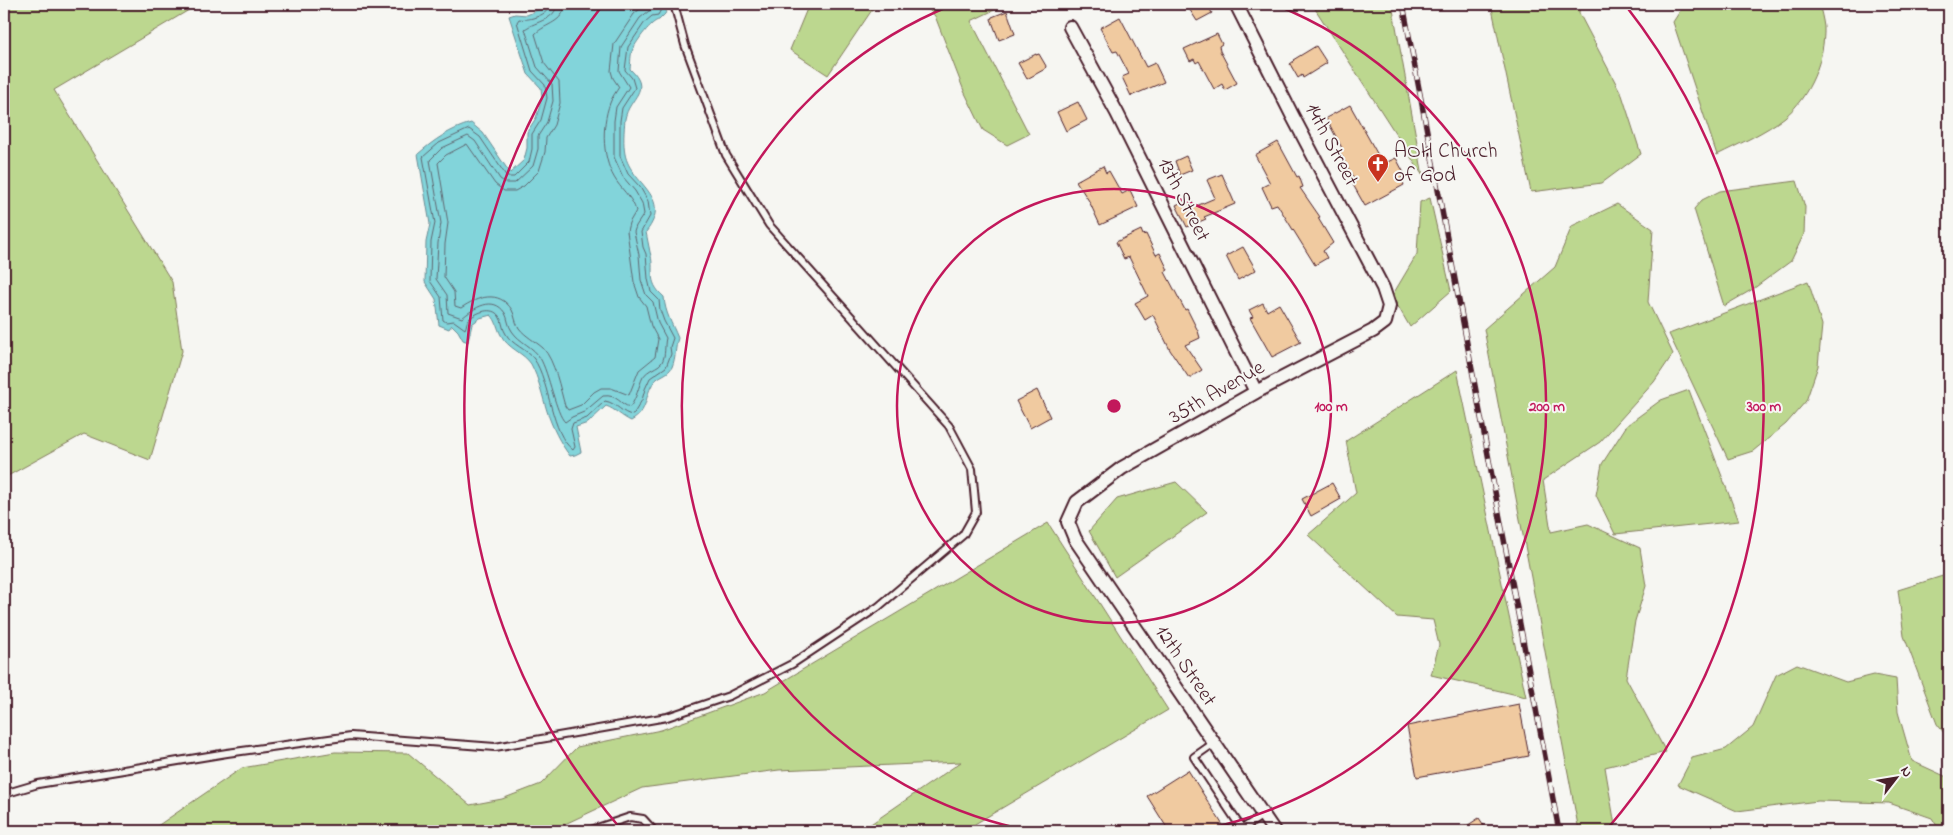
<svg xmlns="http://www.w3.org/2000/svg" width="1953" height="835" font-family="'Indie Flower',sans-serif">
<style>
.green{fill:#bcd78f;stroke:#837b5d}
.water{fill:#82d4da;stroke:#6c8c94}
.lines{fill:none;stroke-linecap:round;stroke-linejoin:round}
.shore{stroke:#606771;stroke-width:1}
.building{fill:#f0caa0;stroke:#4a1f2b}
.lane-casing{stroke:#4a1f2b;stroke-width:10}
.street-casing{stroke:#4a1f2b;stroke-width:16}
.lane{stroke:#f6f6f2;stroke-width:6}
.street{stroke:#f6f6f2;stroke-width:12}
.rail-casing{stroke:#4a1f2b;stroke-width:5.5}
.rail{stroke:#f6f6f2;stroke-width:4;stroke-dasharray:11;stroke-linecap:butt}
.ring{fill:none;stroke:#c2185b;stroke-width:2.5}
.labels{text-anchor:middle;dominant-baseline:central;stroke-width:4;stroke-linejoin:round;paint-order:stroke}
.street-label{font-size:21px;fill:#4a1f2b;stroke:#f6f6f2}
.poi-label{font-size:21px;fill:#4a1f2b;stroke:#f6f6f2;text-anchor:start}
.centre{fill:#c2185b;stroke:#f6f6f2;stroke-width:2.5}
.ring-label{font-size:15px;text-anchor:middle;font-weight:bold;fill:#c2185b;stroke:#f6f6f2;stroke-width:4;stroke-linejoin:round;paint-order:stroke}
</style>
<rect width="100%" height="100%" fill="#f6f6f2"/>
<filter id="ink" filterUnits="userSpaceOnUse"><feTurbulence type="fractalNoise" baseFrequency=".02" numOctaves="2"/><feDisplacementMap in="SourceGraphic" scale="10" xChannelSelector="R" yChannelSelector="G"/><feConvolveMatrix kernelMatrix="1 2 1 2 8 2 1 2 1" color-interpolation-filters="sRGB"/></filter>
<g filter="url(#ink)">
<path class="green" d="M 4,4 L 199,4 L 54,90 L 172,282 L 182,351 L 150,460 L 84,434 L 4,478 Z
M 809,4 L 876,4 L 828,75 L 790,50 Z
M 923,4 L 1007,4 L 971,21 L 1029,134 L 1007,145 L 983,130 L 964,91 L 935,16 Z
M 1312,4 L 1392,4 L 1423,176 Z
M 1491,4 L 1580,4 L 1579,13 L 1622,95 L 1641,154 L 1602,183 L 1531,192 Z
M 1703,4 L 1819,4 C 1821,11 1823,19 1824,27 C 1825,59 1810,96 1785,117 C 1766,132 1739,144 1717,155 L 1673,22 L 1682,8 Z
M 1797,181 L 1805,207 L 1804,234 L 1791,261 L 1753,289 L 1724,306 L 1694,209 L 1702,200 L 1720,191 Z
M 1430,198 L 1451,291 L 1410,327 L 1392,296 L 1417,254 L 1420,202 Z
M 1617,204 L 1653,229 L 1648,302 L 1673,354 L 1654,382 L 1600,442 L 1543,480 L 1551,532 L 1588,524 L 1640,548 L 1646,586 L 1635,621 L 1626,678 L 1666,752 L 1605,767 L 1616,831 L 1579,831 L 1484,329 L 1555,267 L 1572,226 Z
M 1808,281 L 1822,325 L 1818,366 L 1806,401 L 1786,424 L 1753,451 L 1728,459 L 1669,334 Z
M 1457,370 L 1526,697 L 1431,675 L 1439,645 L 1433,620 L 1397,617 L 1308,535 L 1356,493 L 1346,441 Z
M 1689,390 L 1739,521 L 1615,534 L 1596,495 L 1602,464 L 1627,425 L 1661,400 Z
M 1176,482 L 1207,512 L 1115,577 L 1089,531 L 1117,499 Z
M 1048,523 L 1168,710 L 963,831 L 867,831 L 862,830 L 961,762 L 779,770 L 642,788 L 565,824 L 553,831 L 150,831 L 242,768 L 335,752 L 408,753 L 470,805 L 502,799 L 541,784 L 577,747 L 661,730 L 765,692 Z
M 1949,574 L 1949,739 L 1937,724 L 1904,636 L 1898,590 Z
M 1797,664 L 1846,682 L 1874,675 L 1896,679 L 1898,712 L 1912,761 L 1949,778 L 1949,831 L 1940,831 L 1932,818 L 1889,803 L 1818,801 L 1737,811 L 1678,785 L 1692,758 L 1726,749 L 1753,727 L 1776,675 Z"/>
<path class="water" d="M 550,4 L 668,4 L 669,5 L 665,14 L 659,20 C 651,21 637,41 633,49 C 630,54 631,63 630,69 C 653,91 629,97 625,119 C 624,130 623,144 625,154 C 631,185 674,196 646,232 C 647,239 649,245 650,252 C 656,271 645,280 664,297 C 665,313 672,323 678,338 C 675,348 676,357 672,367 C 668,375 659,375 654,382 C 644,395 649,411 631,421 C 622,417 615,409 606,406 L 588,423 L 576,427 L 581,452 L 575,455 L 570,456 C 560,443 552,427 547,411 C 542,395 539,379 531,364 C 524,353 507,348 501,335 C 497,328 497,321 491,315 L 480,318 L 472,324 L 468,342 L 463,340 L 458,331 L 452,325 L 449,329 L 439,325 L 436,299 L 425,282 L 426,242 L 430,224 L 418,154 C 434,140 450,129 471,123 L 483,133 L 510,173 L 524,160 L 527,148 L 527,132 L 536,118 L 542,98 L 541,88 L 528,74 L 509,16 L 515,14 L 527,15 Z"/>
<g class="lines">
<path class="shore" d="M 551,4 C 549,15 529,21 519,19 L 517,22 L 532,71 L 545,85 L 547,98 L 541,120 L 532,134 L 532,149 L 529,162 L 514,177 L 507,177 L 480,137 L 469,129 L 439,143 L 423,157 L 435,223 L 431,242 L 430,281 L 441,297 L 443,320 L 446,322 L 454,321 L 465,329 C 467,326 466,322 469,319 C 477,312 492,306 499,316 C 503,321 502,329 506,334 C 512,345 527,349 534,359 C 550,382 551,434 573,450 L 575,447 L 571,429 L 573,423 L 587,418 L 605,401 C 617,403 622,414 633,415 L 642,400 L 645,389 L 650,378 L 666,367 L 671,354 L 670,347 L 673,338 L 664,321 L 660,310 L 659,300 L 651,292 L 648,279 L 646,254 L 643,247 L 641,232 L 650,216 L 648,201 L 640,187 L 628,174 L 620,156 L 620,121 L 622,108 L 635,88 L 632,78 L 625,70 L 628,47 L 645,22 L 652,16 L 658,15 L 664,4
M 557,4 C 556,20 536,21 525,29 L 537,67 L 552,84 L 553,101 L 547,122 L 538,136 L 538,149 L 533,166 L 515,183 L 506,183 L 500,179 L 475,141 L 468,136 L 442,148 L 430,160 L 441,223 L 438,243 L 436,279 L 447,295 L 448,313 L 462,318 C 474,308 493,295 505,313 C 508,318 508,326 512,331 C 519,342 534,347 540,358 C 549,373 556,414 565,422 L 572,417 L 584,412 L 603,396 C 618,394 620,405 630,407 C 637,398 638,387 643,377 C 648,369 658,368 662,362 C 666,355 664,346 666,338 L 658,323 L 653,302 L 646,295 L 641,280 L 639,255 L 634,232 L 636,226 L 644,214 L 642,203 L 635,191 L 623,177 L 614,157 L 614,121 L 616,107 L 629,87 L 619,71 L 621,47 L 640,18 L 649,11 L 655,9 L 657,4
M 565,4 C 564,23 546,23 535,34 L 544,63 L 559,82 L 560,103 L 554,125 L 546,138 L 545,152 L 539,171 L 524,186 L 515,191 L 504,191 L 495,184 L 467,144 L 446,155 L 438,163 L 448,223 L 445,244 L 444,277 L 454,292 L 455,306 L 461,308 C 477,297 499,289 512,310 C 515,315 515,323 519,328 C 525,336 535,341 543,348 C 555,361 560,389 565,406 L 568,410 L 581,405 L 594,392 L 601,388 L 611,388 L 629,395 L 639,370 L 655,357 L 658,339 L 651,326 L 646,306 L 639,297 L 634,282 L 627,231 L 629,223 L 636,211 C 633,199 624,192 617,182 C 602,161 601,127 610,103 C 612,97 616,92 619,87 L 613,78 L 611,71 L 614,44 L 634,14 L 646,4"/>
</g>
<path class="building" d="M 1186,4 L 1207,4 L 1212,13 L 1197,21 Z
M 1007,11 L 1015,34 L 999,40 L 991,19 L 992,17 Z
M 1120,17 L 1146,67 L 1155,63 L 1164,82 L 1131,96 L 1122,77 L 1129,74 L 1117,51 L 1113,52 L 1100,28 Z
M 1217,34 L 1222,44 L 1219,46 L 1220,51 L 1237,83 L 1225,90 L 1222,84 L 1214,89 L 1199,61 L 1196,63 L 1194,59 L 1190,61 L 1184,49 Z
M 1316,46 L 1327,63 L 1303,78 L 1302,75 L 1298,78 L 1290,64 L 1294,61 L 1293,60 Z
M 1036,54 L 1036,55 L 1039,54 L 1046,66 L 1045,69 L 1027,79 L 1018,63 Z
M 1078,102 L 1087,120 L 1066,131 L 1057,112 Z
M 1350,105 L 1383,164 L 1396,158 L 1405,175 L 1401,178 L 1404,185 L 1365,206 L 1351,181 L 1354,179 L 1339,151 L 1342,148 L 1326,118 Z
M 1278,142 L 1297,177 L 1299,176 L 1303,187 L 1300,188 L 1320,217 L 1318,218 L 1333,243 L 1323,251 L 1327,258 L 1315,265 L 1277,204 L 1271,206 L 1262,187 L 1270,183 L 1255,155 Z
M 1186,156 L 1192,170 L 1180,175 L 1175,161 Z
M 1103,166 L 1106,173 L 1109,171 L 1122,194 L 1130,190 L 1138,207 L 1100,225 L 1089,201 L 1076,181 Z
M 1222,174 L 1235,204 L 1204,217 L 1206,219 L 1187,227 L 1176,205 L 1190,198 L 1194,207 L 1215,198 L 1207,180 Z
M 1141,230 L 1143,235 L 1146,234 L 1156,255 L 1160,253 L 1168,270 L 1165,272 L 1185,310 L 1187,309 L 1198,331 L 1200,338 L 1185,345 L 1202,370 L 1189,378 L 1170,350 L 1153,315 L 1145,320 L 1135,303 L 1148,296 L 1129,257 L 1124,259 L 1116,242 Z
M 1243,247 L 1256,270 L 1238,280 L 1226,256 Z
M 1263,303 L 1267,311 L 1279,304 L 1301,342 L 1272,357 L 1250,318 L 1253,317 L 1249,310 Z
M 1037,390 L 1050,417 L 1030,428 L 1016,401 Z
M 1332,483 L 1341,499 L 1311,516 L 1302,499 Z
M 1519,704 L 1529,756 L 1417,777 L 1407,726 Z
M 1188,770 L 1224,827 L 1217,831 L 1169,831 L 1147,796 Z
M 1479,818 L 1485,827 L 1479,831 L 1459,831 Z"/>
<g class="lines">
<g class="lane-casing">
<path id="lane" d="M 1214,743 L 1194,757 L 1242,829 L 1263,815
M 4,794 L 38,784 L 227,753 L 351,736 L 495,747 L 667,717 L 729,696 L 792,664 L 878,607 L 963,535 L 976,512 L 972,469 L 949,426 L 769,225 L 726,155 L 685,45 L 674,4
M 588,831 L 630,817 L 643,819 L 654,831"/>
</g>
<g class="street-casing">
<path id="street" d="M 1236,4 L 1292,115 L 1383,288 L 1389,306 L 1385,322 L 1373,331 L 1256,392 L 1122,468 L 1077,502 L 1068,522 L 1075,539 L 1274,831
M 1070,27 L 1117,113 L 1256,392"/>
</g>
<use href="#lane" class="lane"/>
<use href="#street" class="street"/>
<g class="rail-casing">
<path id="rail" d="M 1403,4 L 1559,831"/>
</g>
<use href="#rail" class="rail"/>
</g>
</g>
<g class="ring">
<circle cx="1114" cy="406" r="217"/>
<path d="M1031 831A433 433 0 0 1 952 5M1276 5A433 433 0 0 1 1197 831"/>
<path d="M620 828A650 650 0 0 1 602 6M1626 6A650 650 0 0 1 1608 828"/>
</g>
<defs>
<g id="church-pin" transform="scale(1.125)"><path d="M0 17L-7.5 6A9.5 9.5 0 1 1 7.5 6Z" fill="#c8321e" stroke="#f6f6f2"/><path d="M-1.2-6h2.4v3.5h3.3v2.4h-3.3V6h-2.4V-.1h-3.3v-2.4h3.3Z" fill="#fff"/></g>
</defs>
<g fill-rule="evenodd">
<use href="#church-pin" x="1378" y="164"/>
</g>
<g class="labels">
<g class="street-label">
<text transform="translate(1331 145) rotate(62)">14th Street</text>
<text transform="translate(1183 200) rotate(63)">13th Street</text>
<text transform="translate(1217 393) rotate(-30)">35th Avenue</text>
<text transform="translate(1185 666) rotate(56)">12th Street</text>
</g>
<g class="poi-label">
<text x="1394" y="152">AOH Church<tspan x="1394" dy="24">of God</tspan></text>
</g>
</g>
<circle cx="1114" cy="406" r="8" class="centre"/>
<g class="ring-label">
<text x="1331" y="411">100 m</text>
<text x="1547" y="411">200 m</text>
<text x="1764" y="411">300 m</text>
</g>
<rect width="1953" height="835" fill="none" stroke="#f6f6f2" stroke-width="20"/>
<rect x="10" y="10" width="1933" height="815" fill="none" stroke="#4a1f2b" stroke-width="2" filter="url(#ink)"/>
<g transform="translate(1896 778) rotate(59)" stroke="#f6f6f2" stroke-width="4" paint-order="stroke">
<path d="M0-4L9 19L0 12L-9 19Z" fill="#4a1f2b"/>
<text y="-8" font-size="14" font-weight="bold" text-anchor="middle" fill="#4a1f2b">N</text>
</g>
</svg>
